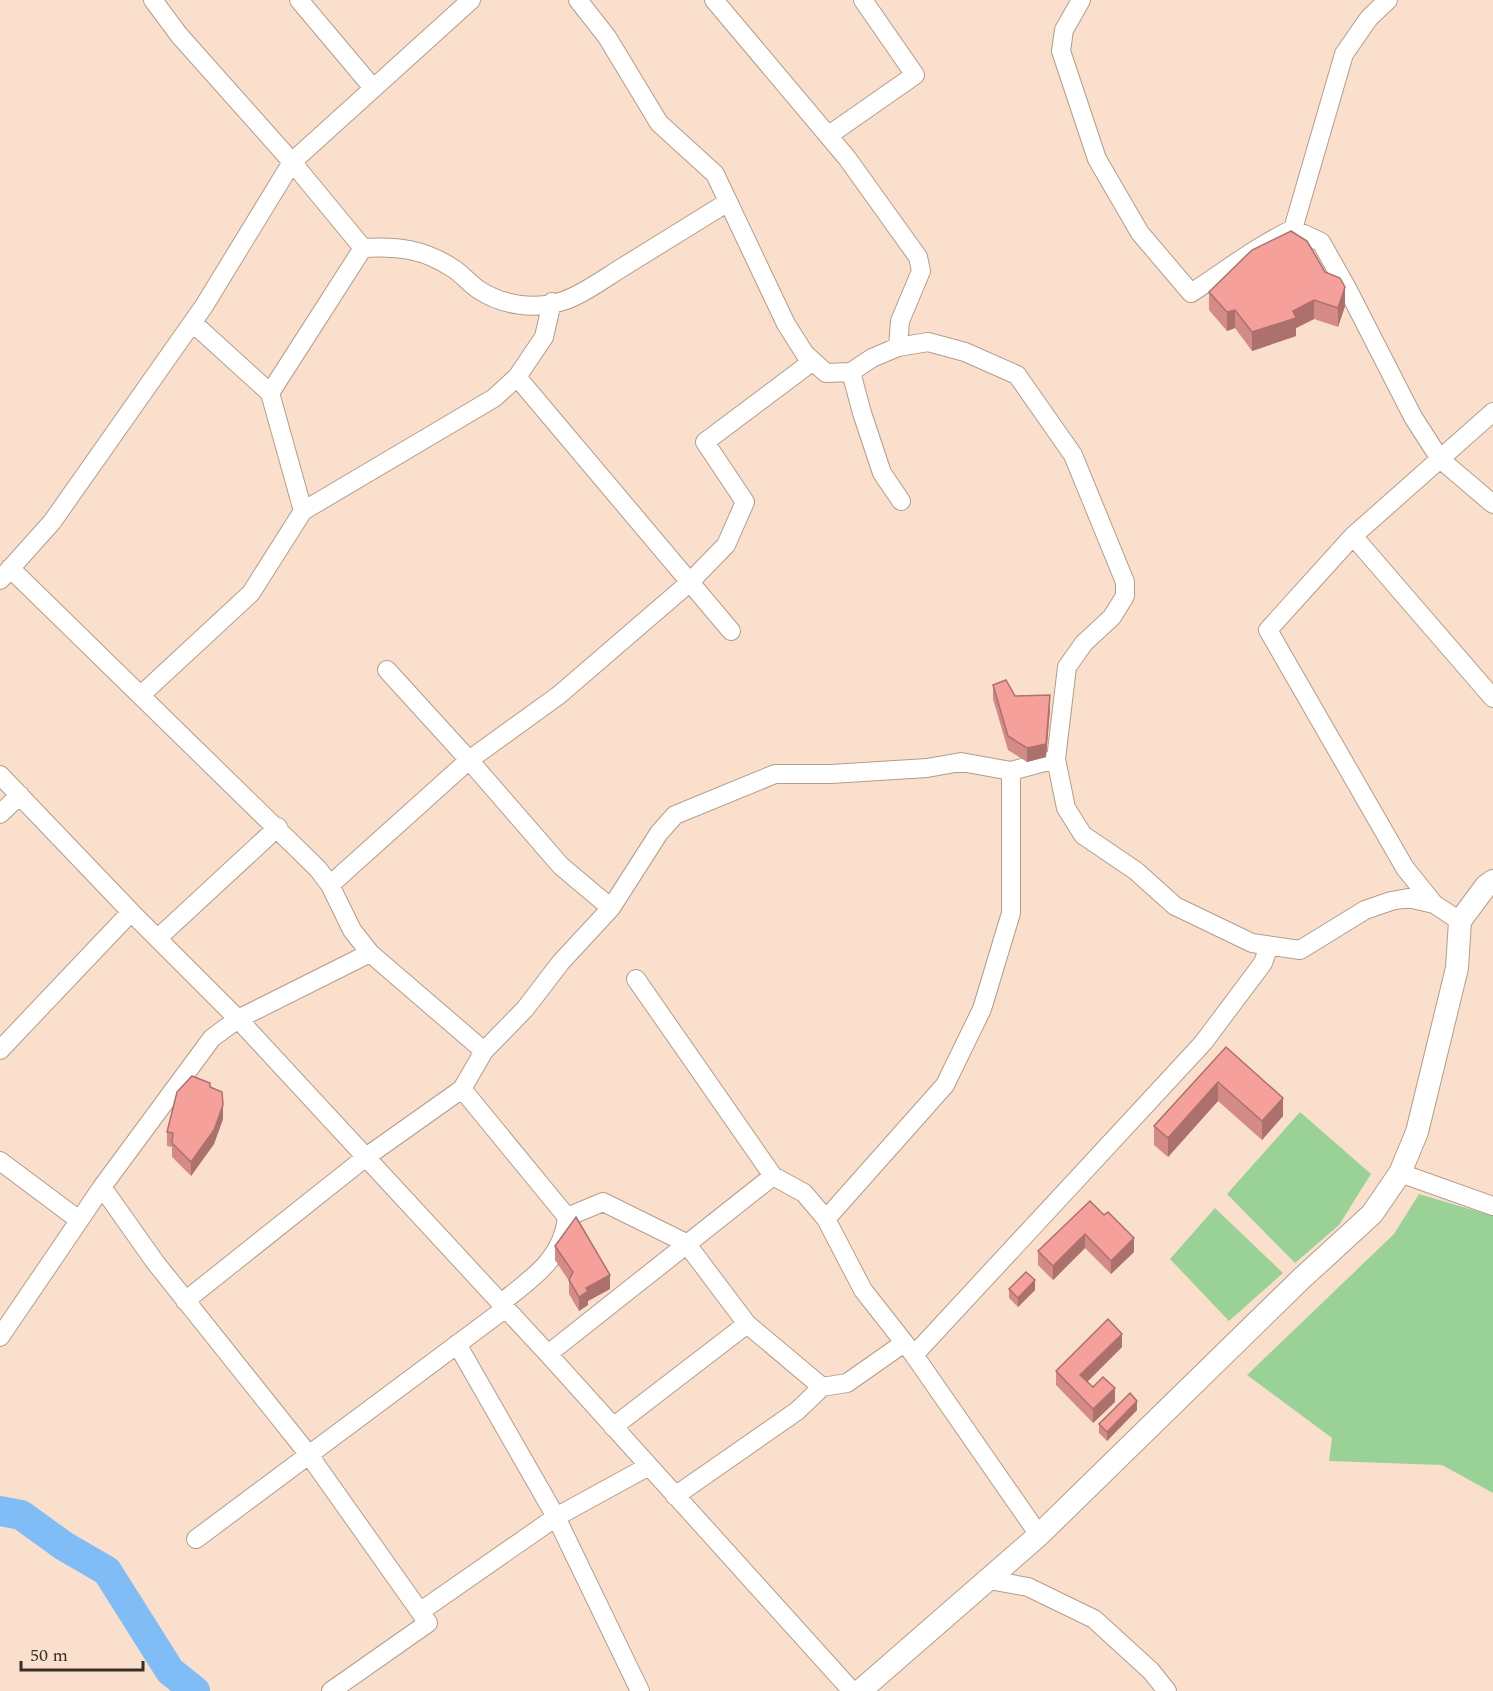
<svg xmlns="http://www.w3.org/2000/svg" width="1493" height="1691" font-family="Spectral,serif">
<style>
.green{fill:#9ad196}
.lines{fill:none;stroke-linecap:round;stroke-linejoin:round}
.river{stroke:#80bdf6;stroke-width:30}
.minor-casing{stroke:#b49c89;stroke-width:20}
.major-casing{stroke:#b49c89;stroke-width:24}
.minor{stroke:#fff;stroke-width:18}
.major{stroke:#fff;stroke-width:22}
.wall{fill:#d48a86}
.shaded-wall{fill:#ac706d}
.building{fill:#f6a09c;stroke:#ac706d;stroke-width:1.5}
</style>
<rect width="100%" height="100%" fill="#fae0cc"/>
<path class="green" d="M 1300,1112 L 1371,1174 L 1339,1225 L 1295,1263 L 1227,1194 Z
M 1419,1194 L 1493,1216 L 1493,1493 L 1442,1465 L 1329,1461 L 1332,1438 L 1247,1375 L 1394,1234 Z
M 1215,1208 L 1283,1273 L 1229,1321 L 1170,1259 Z"/>
<g class="lines">
<path class="river" d="M 0,1511 L 21,1515 L 64,1546 L 107,1571 L 170,1671 L 195,1691"/>
<g class="minor-casing">
<path id="minor" d="M 153,0 L 179,35 L 292,162 L 363,248 L 270,393 L 193,323
M 299,0 L 373,88
M 578,0 L 607,37 L 659,123 L 715,174 L 786,324 L 805,354 L 826,373 L 851,372 L 872,358 L 898,347 L 928,342 L 965,352 L 1017,375 L 1073,455 L 1125,582 L 1125,596 L 1112,617 L 1084,643 L 1067,667 L 1056,759 L 1066,808 L 1083,835 L 1136,871 L 1175,906 L 1252,943 L 1300,950 L 1365,910 L 1391,901 L 1408,898 L 1434,904
M 714,0 L 847,158 L 918,257 L 921,271 L 900,321 L 898,347
M 1081,0 L 1064,30 L 1061,51 L 1097,159 L 1140,233 L 1191,293 C 1225,271 1257,246 1293,229 L 1321,242 L 1348,290 L 1413,417 L 1440,459 L 1493,504
M 829,135 L 915,75 L 863,0
M 1293,229 L 1344,54 L 1369,18 L 1388,0
M 363,248 C 399,246 424,249 454,269 C 463,275 470,284 479,290 C 504,306 535,310 563,301 C 582,295 605,278 623,267 C 658,245 693,224 728,202
M 851,372 L 862,413 L 882,473 L 901,501
M 517,377 L 731,631
M 303,511 L 494,398 L 517,377 L 544,337 L 552,302
M 1353,536 L 1493,698
M 10,568 L 318,869 L 330,885 L 352,930 L 370,953 L 484,1051
M 0,580 L 52,522 L 204,306 L 292,162 L 471,0
M 387,670 L 469,760 L 561,866 L 611,908
M 141,695 L 251,593 L 303,511 L 270,393
M 0,775 L 131,912 L 238,1019 L 548,1354 L 852,1691
M 0,814 L 20,795
M 330,885 L 469,760 L 559,695 L 689,583 L 726,545 L 745,502 L 705,442 L 813,361
M 1460,921 L 1434,904 L 1405,868 L 1268,630 L 1353,536 L 1493,412
M 158,938 L 278,827
M 636,979 L 773,1176 L 804,1193 L 826,1219 L 863,1290 L 914,1355 L 1039,1535
M 0,1050 L 131,912
M 462,1089 L 567,1217 L 603,1202 L 686,1243 L 747,1324 L 822,1387 L 847,1383 L 904,1343
M 0,1161 L 79,1220
M 1400,1173 L 1493,1206
M 102,1187 L 155,1262 L 309,1455 L 428,1623 L 331,1691
M 826,1219 L 945,1085 L 982,1009 L 1011,913 L 1011,771
M 185,1301 L 366,1157 L 462,1089 L 484,1051 L 525,1009 L 561,962 L 611,908 L 659,833 L 675,815 L 775,774 L 831,774 L 927,768 L 961,762 L 1011,771 L 1056,759
M 501,1303 C 531,1279 563,1259 567,1217
M 0,1337 L 102,1187 L 212,1038 L 238,1019 L 370,953
M 457,1344 L 556,1517 L 640,1691
M 548,1354 L 773,1176
M 914,1355 L 1203,1043 L 1263,963 L 1269,946
M 613,1427 L 747,1324
M 675,1496 L 797,1411 L 822,1387
M 196,1539 L 506,1308
M 989,1580 L 1028,1587 L 1094,1619 L 1151,1671 L 1167,1691
M 421,1611 L 556,1517 L 649,1466"/>
</g>
<g class="major-casing">
<path id="major" d="M 860,1691 L 1039,1535 L 1301,1279 L 1372,1214 L 1400,1173 L 1417,1132 L 1457,968 L 1460,921 L 1486,886 L 1493,881"/>
</g>
<use href="#minor" class="minor"/>
<use href="#major" class="major"/>
</g>
<path class="wall" d="M 1325,272 L 1345,306 L 1338,327 L 1314,319 L 1296,328 L 1296,336 L 1252,351 L 1235,328 L 1227,331 L 1209,310 L 1209,292 Z
M 993,685 L 1015,696 L 1050,709 L 1046,757 L 1027,762 L 1008,750 L 993,699 Z
M 1226,1047 L 1283,1116 L 1262,1140 L 1218,1101 L 1168,1157 L 1154,1145 L 1154,1126 Z
M 210,1087 L 223,1119 L 214,1144 L 191,1176 L 172,1157 L 172,1147 L 167,1146 L 167,1132 Z
M 1090,1201 L 1134,1252 L 1111,1274 L 1085,1248 L 1053,1280 L 1038,1265 L 1038,1251 Z
M 555,1246 L 610,1289 L 588,1301 L 588,1305 L 579,1311 L 569,1294 L 569,1281 L 555,1260 Z
M 1009,1289 L 1035,1290 L 1018,1307 L 1009,1298 Z
M 1122,1347 L 1087,1382 L 1093,1387 L 1115,1402 L 1093,1423 L 1056,1385 L 1056,1371 Z
M 1137,1410 L 1107,1441 L 1099,1433 L 1099,1424 Z"/>
<path class="shaded-wall" d="M 1345,287 L 1345,306 L 1338,327 L 1338,308 Z
M 1314,300 L 1314,319 L 1296,328 L 1296,336 L 1252,351 L 1252,332 Z
M 1235,310 L 1235,328 L 1227,331 L 1227,312 Z
M 1050,695 L 1050,709 L 1046,757 L 1027,762 L 1027,748 Z
M 1218,1082 L 1218,1101 L 1168,1157 L 1168,1138 Z
M 1283,1098 L 1283,1116 L 1262,1140 L 1262,1121 Z
M 223,1105 L 223,1119 L 214,1144 L 191,1176 L 191,1162 Z
M 1085,1234 L 1085,1248 L 1053,1280 L 1053,1266 Z
M 1134,1238 L 1134,1252 L 1111,1274 L 1111,1261 Z
M 610,1275 L 610,1289 L 588,1301 L 588,1305 L 579,1311 L 579,1297 L 586,1288 Z
M 1035,1280 L 1035,1290 L 1018,1307 L 1018,1298 Z
M 1122,1334 L 1122,1347 L 1080,1389 L 1080,1375 Z
M 1115,1388 L 1115,1402 L 1093,1423 L 1093,1409 Z
M 1137,1401 L 1137,1410 L 1107,1441 L 1107,1432 Z"/>
<path class="building" d="M 1291,231 L 1307,241 L 1325,272 L 1340,278 L 1345,287 L 1338,308 L 1314,300 L 1293,311 L 1296,318 L 1252,332 L 1235,310 L 1227,312 L 1209,292 L 1252,250 Z
M 1006,680 L 1015,696 L 1050,695 L 1046,744 L 1027,748 L 1008,736 L 993,685 Z
M 1226,1047 L 1283,1098 L 1262,1121 L 1218,1082 L 1168,1138 L 1154,1126 Z
M 192,1076 L 210,1083 L 210,1087 L 222,1092 L 223,1105 L 214,1130 L 191,1162 L 172,1143 L 173,1133 L 167,1132 L 177,1092 Z
M 1090,1201 L 1104,1215 L 1108,1212 L 1134,1238 L 1111,1261 L 1085,1234 L 1053,1266 L 1038,1251 Z
M 576,1217 L 610,1275 L 586,1288 L 588,1291 L 579,1297 L 569,1280 L 573,1272 L 555,1246 Z
M 1026,1272 L 1035,1280 L 1018,1298 L 1009,1289 Z
M 1108,1319 L 1122,1334 L 1080,1375 L 1093,1387 L 1103,1377 L 1115,1388 L 1093,1409 L 1056,1371 Z
M 1130,1393 L 1137,1401 L 1107,1432 L 1099,1424 Z"/>
<path d="M21 1661v9h122v-9" fill="none" stroke="#392f27" stroke-width="3"/>
<text x="30" y="1661" font-size="18" fill="#392f27" stroke="#fae0cc" stroke-width="4.5" paint-order="stroke">50 m</text>
</svg>
